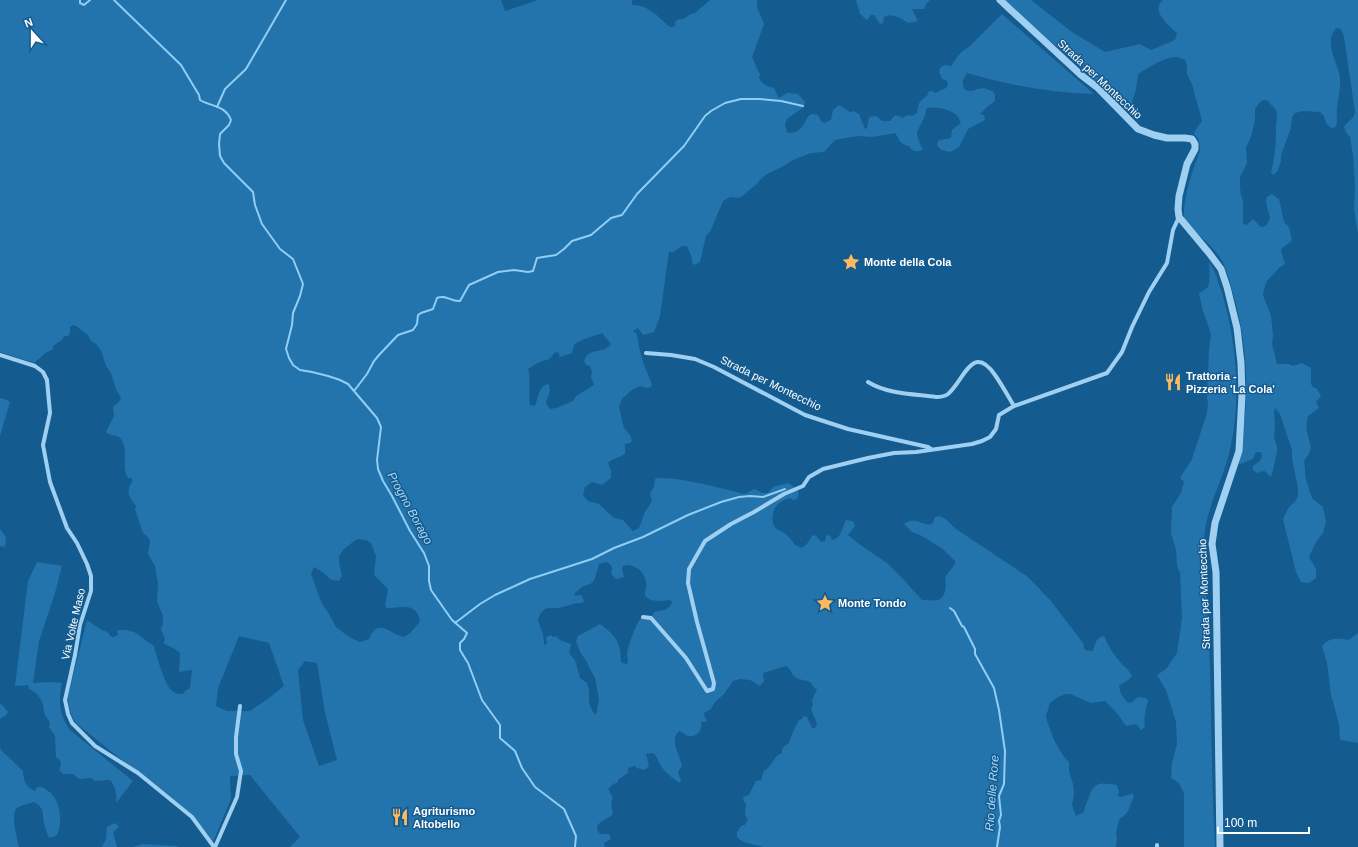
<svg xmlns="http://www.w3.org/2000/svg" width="1358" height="847" font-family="Helvetica,sans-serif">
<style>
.green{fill:#2374ac;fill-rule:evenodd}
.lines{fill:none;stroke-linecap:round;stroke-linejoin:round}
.stream{stroke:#91cdf4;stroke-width:2}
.minor{stroke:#9fd0f1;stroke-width:4}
.tertiary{stroke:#9fd0f1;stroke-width:7}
.labels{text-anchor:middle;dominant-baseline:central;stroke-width:3;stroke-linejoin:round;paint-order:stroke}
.street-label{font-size:11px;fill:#fff;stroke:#145b8f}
.poi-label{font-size:11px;font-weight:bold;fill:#fff;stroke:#145b8f;text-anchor:start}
.water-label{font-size:12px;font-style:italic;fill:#abd9f8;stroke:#145b8f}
</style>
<rect width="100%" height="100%" fill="#145b8f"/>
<path class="green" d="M 0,0 L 501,0 L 505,11 L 538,0 L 632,0 L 632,5 C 648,4 658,17 670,27 L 675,26 L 675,22 L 679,19 L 683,19 L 691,14 L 695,13 L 710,0 L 757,0 L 757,7 L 764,24 L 752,57 L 760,75 L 759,78 C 763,85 767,86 774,88 L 779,98 L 787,93 L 798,94 L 805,102 L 804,107 L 787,119 L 785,124 L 787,133 C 806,134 803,117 812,114 C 812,114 818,115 818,115 L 821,121 L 824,123 L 831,120 L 833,110 L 839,105 L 850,112 L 853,111 L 859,114 L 865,129 L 867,128 L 869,117 L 876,116 L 882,121 L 890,121 L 895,115 L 899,116 L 902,118 L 908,115 L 912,116 L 917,113 C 918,104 919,101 927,96 L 929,91 L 932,91 L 935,93 L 946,88 L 948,84 L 946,80 L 942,79 L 939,72 L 940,68 L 944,65 L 951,66 C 956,59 960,51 968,48 L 1002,14 L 1094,94 C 1051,93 1008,85 967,73 C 963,79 961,83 965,90 L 972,91 L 978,89 L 984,88 L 992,91 L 995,94 L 995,101 L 989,105 L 980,114 L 984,115 L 985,120 L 968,129 L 959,147 L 950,152 C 944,151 939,150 937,144 L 939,140 L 951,138 L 952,130 L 961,123 C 960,122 959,118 958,117 C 953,110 934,105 926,109 C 926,119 917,128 917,134 C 918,140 921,146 923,150 C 917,152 912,152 909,146 C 898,143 901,141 895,133 L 873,137 L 858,136 L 840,139 L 835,140 L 824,152 L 811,153 L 793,160 L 782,167 L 767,174 L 760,180 L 757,184 L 747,192 L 743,196 L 738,198 L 730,197 L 723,201 L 710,232 L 706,236 L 700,262 L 695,265 L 692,263 L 692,258 L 687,246 L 682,246 L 672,253 L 669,251 L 660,316 L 654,332 L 643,335 L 638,328 L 633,331 L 636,333 C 639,339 638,345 640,351 C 643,363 647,373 652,384 L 651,387 L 647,388 L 641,386 L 633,389 L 622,399 L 619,407 L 624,428 L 630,435 L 632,441 L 630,443 L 625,444 L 625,454 C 619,458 611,459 608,463 L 611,471 L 611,478 L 602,485 L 592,482 L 585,487 L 583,495 L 588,501 L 599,504 L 614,518 L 623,520 L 633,531 L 639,528 L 645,512 L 652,501 L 650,493 L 654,487 L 655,479 C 668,474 729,490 744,494 C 748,493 751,490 755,489 L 762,493 L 768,493 L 773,487 L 788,483 L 797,489 L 799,493 L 797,499 L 793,500 L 790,498 C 777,501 769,512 774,526 C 776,530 781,530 784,533 C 789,536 793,543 797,546 C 799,547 801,548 803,547 C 807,545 810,539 813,535 L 816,536 L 821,542 L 825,541 L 826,536 L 828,535 L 831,537 L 832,540 C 842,538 842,527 846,520 L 853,521 L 855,526 L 848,535 L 859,544 L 887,563 L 901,577 L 922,600 C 926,600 935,601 938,600 C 947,597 946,584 945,577 L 955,564 L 955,561 L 943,549 L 920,535 L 912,532 L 904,524 C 916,515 920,526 932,524 L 935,517 L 939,516 C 947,518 950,524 956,529 L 1028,577 L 1051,601 L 1083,643 L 1085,650 L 1093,651 C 1095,644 1096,637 1104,636 C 1108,646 1114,655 1121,663 C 1125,667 1129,670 1132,676 C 1129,681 1123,682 1119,686 L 1121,694 L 1127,702 L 1131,703 L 1138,697 L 1145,698 L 1148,700 C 1146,710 1143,717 1145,727 L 1141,730 L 1136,724 L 1126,726 L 1117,713 L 1105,701 L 1091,703 L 1070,694 L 1065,694 L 1058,697 L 1050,703 L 1046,716 L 1047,721 L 1054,740 L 1064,757 L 1069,762 L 1069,771 L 1073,784 L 1074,795 L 1072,805 L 1076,816 L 1084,812 C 1085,805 1087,803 1089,797 C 1094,780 1102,783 1117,785 L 1119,792 L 1118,796 L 1121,797 L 1131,794 L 1133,794 L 1134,796 L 1128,811 L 1124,816 L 1120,818 L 1118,824 L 1116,833 L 1117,839 L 1116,847 L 763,847 C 753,843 745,845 737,837 L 737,832 L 742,825 L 745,825 L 748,819 L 745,815 L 746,803 L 744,802 L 743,797 L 749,795 L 756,781 L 761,780 L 764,771 C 773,766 773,756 782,753 C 781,747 785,746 789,743 C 791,735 795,728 799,720 L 802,719 L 804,716 L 807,717 L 812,728 L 815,728 L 817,723 L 812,712 L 811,708 L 813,706 L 812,700 L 817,689 L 814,688 L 810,682 C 805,680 798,680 794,676 C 790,672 791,668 786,666 L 763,673 L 764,681 L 760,686 L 750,680 L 740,679 L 733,681 L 724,694 L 714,703 L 711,709 L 704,713 L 705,718 L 707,720 L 705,722 L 701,722 C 703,730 697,738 688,736 C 685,735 682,732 679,731 C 669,740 680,755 682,766 L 678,772 L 681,781 L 680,783 C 673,779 663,771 660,764 C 657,759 657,756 653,753 L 646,754 L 649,766 L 645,770 L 637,768 L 635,766 L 628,768 L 628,773 L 619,779 L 617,783 L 613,784 L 608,789 L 613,798 L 611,802 L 613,814 C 609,819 603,818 597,826 L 598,832 L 601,834 L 608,834 L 610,835 L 611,839 L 605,842 L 604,845 L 605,847 L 290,847 L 300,837 L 250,775 L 230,776 L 231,799 L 213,842 L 192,819 L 138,773 L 77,724 C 70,715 68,707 68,696 L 87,620 L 100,629 L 109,633 L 110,636 L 113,637 L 118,635 L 117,630 C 138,629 138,636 154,646 C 156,655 165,684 171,690 C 175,694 178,694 183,694 L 185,691 L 190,688 L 192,670 L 179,672 L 180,653 L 175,649 L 163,643 L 165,640 L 161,629 L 163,624 L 163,616 L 157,601 L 158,584 L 155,566 L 148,554 L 150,541 L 148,537 L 143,533 L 135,509 L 136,506 C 132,501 127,495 129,488 C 131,483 133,482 132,478 L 128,478 C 120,466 131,442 117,436 C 114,435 111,435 108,434 L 106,432 L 114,416 L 113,407 L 118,403 L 121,398 L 116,389 L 111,373 L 106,366 L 101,350 L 96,344 L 91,341 L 88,335 L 76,326 L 73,325 L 70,327 L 70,334 L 68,336 L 64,336 L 62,340 L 53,346 L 53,349 L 44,354 L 40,358 L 36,361 L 35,363 L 0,352 ZM 602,333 L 611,344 C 604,355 589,346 584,361 L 586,365 L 590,366 L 592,372 L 591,377 L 594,385 L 576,396 L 573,401 L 556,408 L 550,409 L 546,403 L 550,391 L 549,384 C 538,386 539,397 535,406 L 530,405 C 528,394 531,378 528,369 C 532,367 536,363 540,362 C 547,359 549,362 554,353 L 558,352 L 560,357 L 572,353 C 573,350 573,346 575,344 C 579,340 597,335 602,333 ZM 357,539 L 366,540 L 371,543 L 376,556 L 374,575 L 388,589 L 385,605 L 387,608 C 402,608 417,601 420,622 L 410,633 L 404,637 C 391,635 378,616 369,639 L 360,642 L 349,637 L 336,627 L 328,612 L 322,604 L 311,574 L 314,567 L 324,573 L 331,580 L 339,581 L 342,576 C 341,571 339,565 339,560 C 338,551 351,544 357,539 ZM 606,562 L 610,564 L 612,568 L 611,574 L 616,579 L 624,577 L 622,569 L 623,566 C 628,564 631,565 635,567 C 642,570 648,580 646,588 C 646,591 645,590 645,594 C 647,603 663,601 670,600 L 672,602 C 669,611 663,610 654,612 L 651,618 L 643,616 C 637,620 628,646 627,654 C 627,658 629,660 627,664 L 622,663 C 620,658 621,655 620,650 C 617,636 610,632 600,624 L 578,636 L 576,641 L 580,652 L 587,662 L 589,667 L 595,678 L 599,699 L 596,715 L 593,712 L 589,703 L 589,690 L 587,683 L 580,678 L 575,660 L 569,653 L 571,644 L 560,640 L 556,636 L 553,637 L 551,635 L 546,637 L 547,643 L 545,645 L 544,644 L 543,634 L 538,621 L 540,614 L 545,609 L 549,608 L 559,608 L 577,603 L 582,603 L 584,601 L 582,596 L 579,595 L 576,596 L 574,594 L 582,587 L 592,583 L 595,578 L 599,564 ZM 239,636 L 269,643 L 284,686 L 269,698 L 250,711 L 227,711 L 216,706 L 218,688 ZM 305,661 L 317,663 L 325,713 L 337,760 L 319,766 L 303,720 L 298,670 Z
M 856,0 L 930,0 L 926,4 L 924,9 L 912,9 L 918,21 L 908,23 C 900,18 894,13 884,17 L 883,23 L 880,24 L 874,15 L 871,15 L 867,20 L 860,14 Z
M 1004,0 L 1031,0 L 1072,32 L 1105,52 L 1140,44 L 1151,50 L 1175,40 L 1177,33 C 1169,26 1150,10 1163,0 L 1358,0 L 1358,233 L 1356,223 L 1354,209 L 1355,184 L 1353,155 L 1350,137 L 1346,132 L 1344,127 C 1348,120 1353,121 1355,112 L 1344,37 L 1341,29 L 1336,28 C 1323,43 1338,62 1340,78 C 1341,88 1338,99 1337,109 C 1336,115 1338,121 1336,127 L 1331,128 L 1326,123 L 1324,116 L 1320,112 L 1303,111 L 1295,113 L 1292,117 L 1291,128 L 1281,155 L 1281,161 L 1277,172 L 1273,175 L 1271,172 C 1275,157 1276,144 1276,129 C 1276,122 1278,117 1276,110 C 1274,106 1270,105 1268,101 L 1264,100 L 1261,101 L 1255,109 L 1255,120 L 1252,134 L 1246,148 L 1247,163 L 1240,177 L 1240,187 L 1241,196 L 1243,200 L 1243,223 L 1247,225 L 1253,219 L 1261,227 L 1266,226 L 1270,218 L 1266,203 L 1267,197 L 1272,194 L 1279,199 L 1284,222 L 1289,227 L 1292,241 L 1282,248 L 1281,251 L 1285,264 L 1280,267 L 1266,282 L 1263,295 L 1271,316 L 1273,335 L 1272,344 L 1277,364 L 1289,364 L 1293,366 L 1302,363 L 1311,368 L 1311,384 L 1313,387 L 1317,389 L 1321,396 L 1316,402 L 1319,408 L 1308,416 C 1307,421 1306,427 1307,432 C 1310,447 1315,446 1304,461 L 1305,468 L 1305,475 L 1310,493 L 1313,499 L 1323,507 L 1326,522 L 1323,533 L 1316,542 L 1309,557 L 1316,569 L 1316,578 L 1309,583 L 1301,582 L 1296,572 L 1283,519 L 1289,507 L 1295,502 L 1298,496 L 1298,488 L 1292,458 L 1292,450 L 1280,414 L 1275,408 C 1273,413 1275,419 1275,424 C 1275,428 1274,433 1274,437 C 1275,441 1277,445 1277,449 C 1277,455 1273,471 1271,477 C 1263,471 1268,469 1257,473 L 1253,470 L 1253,466 L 1261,460 L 1262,454 L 1260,452 L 1256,452 L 1253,459 L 1240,464 L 1237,463 C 1251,406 1249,346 1232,290 C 1229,280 1227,270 1222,261 C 1213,244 1194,234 1184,218 C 1183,196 1193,170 1200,150 C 1200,144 1199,138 1194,134 C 1195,129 1199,126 1202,121 L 1192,84 L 1187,74 L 1187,65 L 1185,60 C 1182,59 1179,57 1176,57 C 1165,57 1147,68 1138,74 L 1136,89 L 1132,103 L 1133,116 C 1092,75 1046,39 1004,0 Z
M 1209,262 C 1216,271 1218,282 1222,293 C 1237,344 1242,402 1229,454 C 1221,485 1204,512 1204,544 C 1204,577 1208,609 1209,641 C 1212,710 1211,778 1215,847 L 1184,847 L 1184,794 L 1179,783 L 1171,778 L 1172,763 L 1177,744 L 1176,722 L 1166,690 L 1157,675 L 1166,669 L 1177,653 L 1182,618 L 1180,572 L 1177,566 L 1176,550 L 1171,533 L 1172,507 L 1181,493 L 1184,482 L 1180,478 L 1192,459 L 1207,413 L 1208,405 L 1207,397 L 1209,350 L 1211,334 L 1203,311 L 1199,294 C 1202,291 1204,290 1207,288 C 1211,284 1209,268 1209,262 Z
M 0,398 L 7,400 L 10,402 L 0,436 Z
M 0,529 L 6,537 L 5,547 L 0,546 Z
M 37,562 L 62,566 L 55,593 L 39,641 L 33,683 L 50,682 L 62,683 C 58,702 59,716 71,731 L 133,781 L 116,803 C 117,795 116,787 110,780 L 95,781 L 91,778 L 79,779 L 73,774 L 63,774 L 59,770 L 61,765 L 60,760 L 56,757 L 55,736 L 49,727 L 50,723 L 45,715 L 42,701 L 36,693 L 29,689 L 28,685 L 15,686 L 28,581 Z
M 1358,633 L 1358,743 L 1340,740 L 1339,724 L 1331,695 L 1327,663 L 1322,646 C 1329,637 1339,638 1349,640 Z
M 0,704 L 3,706 L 8,712 L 6,715 L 0,719 Z
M 0,748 L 2,751 L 23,771 C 23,779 26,788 35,791 L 37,787 L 42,787 C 45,789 52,793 54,797 C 61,807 62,825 57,835 L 50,838 L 48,836 C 47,832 45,827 44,823 C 42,813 45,808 34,802 C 28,804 20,805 16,809 C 11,816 17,839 19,847 L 0,847 Z
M 115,823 L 119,827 L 113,832 L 117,847 L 102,847 L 106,839 L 107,827 Z
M 142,844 L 176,846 L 179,847 L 133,847 Z"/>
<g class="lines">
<path class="stream" d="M 80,0 L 80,3 L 84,5 L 90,0
M 114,0 L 181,65 L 199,95 L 200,100 C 212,107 225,105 231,120 L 229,125 L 220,134 L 219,144 L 220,156 L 224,163 L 253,192 L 255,205 L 262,224 L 280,249 L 293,259 L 303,284 L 300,296 L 293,313 L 292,325 L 286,349 L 289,358 L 293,365 L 300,370 L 312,372 L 328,376 L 340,380 L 348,384 L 377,418 L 381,427 L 377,460 L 378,469 L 383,481 L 392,496 L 410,531 L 424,553 L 429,566 L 429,581 L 431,590 L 452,620 L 467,633 L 464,639 L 460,643 L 460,650 L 468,663 L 482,700 L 500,725 L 500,738 L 515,751 L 522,768 L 535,787 L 564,809 L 576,836 L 575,847
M 217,107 L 225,89 L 246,69 L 286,0
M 354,391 L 367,374 L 374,361 L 379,355 L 398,335 L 413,330 L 417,324 L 418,315 L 421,313 L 433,309 L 437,298 C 446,294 451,302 460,301 L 469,285 L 498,272 L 514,270 L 528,272 L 533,271 L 537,258 L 556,255 L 564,249 L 572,241 L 591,235 L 611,218 L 622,215 L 637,194 L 684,146 L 705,116 L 711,111 L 725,103 L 741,99 L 760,99 L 781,101 L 803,106
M 950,608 L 954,611 L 962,626 L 964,627 L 975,649 L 975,654 L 994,688 L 999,710 L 1005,751 L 1004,784 L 999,796 L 1001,815 L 999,821 L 1000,827 L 997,847
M 455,623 L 480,604 L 495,595 L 530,579 L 592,559 L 614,548 L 643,537 L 688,515 L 721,502 L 739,497 L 750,496 L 763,497 L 785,489"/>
<path class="minor" d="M 646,353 L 671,355 L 695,359 L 714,367 L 805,415 L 848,429 L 928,447 L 931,449
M 0,355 L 35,366 L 43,372 L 47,380 L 50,413 L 43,445 L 50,482 L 67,528 L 77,543 L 87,564 L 91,576 L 91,591 L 80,625 L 75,655 L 65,700 L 68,714 L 72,723 L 95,746 L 138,773 L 192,817 L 214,847
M 868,382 C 887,394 914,394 936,397 C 940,397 944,397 948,394 C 964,381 972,342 995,375 C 1002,385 1008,396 1014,406
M 643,617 L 651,618 L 686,658 L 707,691 L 713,689 L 714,683 L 697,622 L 688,583 L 689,569 L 705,541 L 731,524 L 754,512 L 784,494 L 803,486 L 809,477 L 823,469 L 868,458 L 894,453 L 916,452 L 972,444 L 982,441 L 990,437 L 996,429 L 999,415 L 1014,406 L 1107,373 L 1122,352 L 1132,327 L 1149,292 L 1167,263 L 1173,230 L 1179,217
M 1157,845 L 1157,847
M 215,847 L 237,797 L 241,771 L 236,754 L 236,737 L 240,706"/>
<path class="tertiary" d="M 1000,0 L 1081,75 L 1098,88 L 1138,129 L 1154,135 L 1167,138 L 1185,138 L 1192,139 L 1195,144 L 1195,149 L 1187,164 L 1179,196 L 1178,209 L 1179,217 L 1209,253 L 1221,269 L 1227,287 L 1237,328 L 1241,363 L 1242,395 L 1239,451 L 1215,523 L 1212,544 L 1216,572 L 1220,847"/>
</g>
<defs>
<g id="sight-bare" transform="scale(1.38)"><path d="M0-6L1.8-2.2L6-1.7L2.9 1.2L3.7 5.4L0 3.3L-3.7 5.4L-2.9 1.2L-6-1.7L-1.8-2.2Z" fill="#ffba5f" stroke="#145b8f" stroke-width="2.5" paint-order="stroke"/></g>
<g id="restaurant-bare" transform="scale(1.38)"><path d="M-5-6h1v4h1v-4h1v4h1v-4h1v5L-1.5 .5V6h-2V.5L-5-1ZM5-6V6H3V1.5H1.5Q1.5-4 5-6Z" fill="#ffba5f" stroke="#145b8f" stroke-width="2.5" paint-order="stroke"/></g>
</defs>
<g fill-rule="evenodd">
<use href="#sight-bare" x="851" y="262"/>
<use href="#restaurant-bare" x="1173" y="382"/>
<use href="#sight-bare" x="825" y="603"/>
<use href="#restaurant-bare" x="400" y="817"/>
</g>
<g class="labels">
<g class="street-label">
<text transform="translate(1100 79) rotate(43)">Strada per Montecchio</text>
<text transform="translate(771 383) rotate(26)">Strada per Montecchio</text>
<text transform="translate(1204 594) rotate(-92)">Strada per Montecchio</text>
<text transform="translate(73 624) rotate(-77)">Via Volte Maso</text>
</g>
<g class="poi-label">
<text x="864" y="262">Monte della Cola</text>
<text x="1186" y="376">Trattoria -<tspan x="1186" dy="13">Pizzeria 'La Cola'</tspan></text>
<text x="838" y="603">Monte Tondo</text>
<text x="413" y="811">Agriturismo<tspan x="413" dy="13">Altobello</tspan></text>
</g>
<g class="water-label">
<text transform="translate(410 508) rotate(61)">Progno Borago</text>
<text transform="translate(992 793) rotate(-86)">Rio delle Rore</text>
</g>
</g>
<g transform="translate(32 32) rotate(339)" stroke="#145b8f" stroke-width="3" paint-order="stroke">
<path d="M0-3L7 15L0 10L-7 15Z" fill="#ffffff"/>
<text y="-6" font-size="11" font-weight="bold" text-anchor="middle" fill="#ffffff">N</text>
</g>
<path d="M1218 827v6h91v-6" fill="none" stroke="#ffffff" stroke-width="2"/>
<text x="1224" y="827" font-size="12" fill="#ffffff" stroke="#145b8f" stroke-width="3" paint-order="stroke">100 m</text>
</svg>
